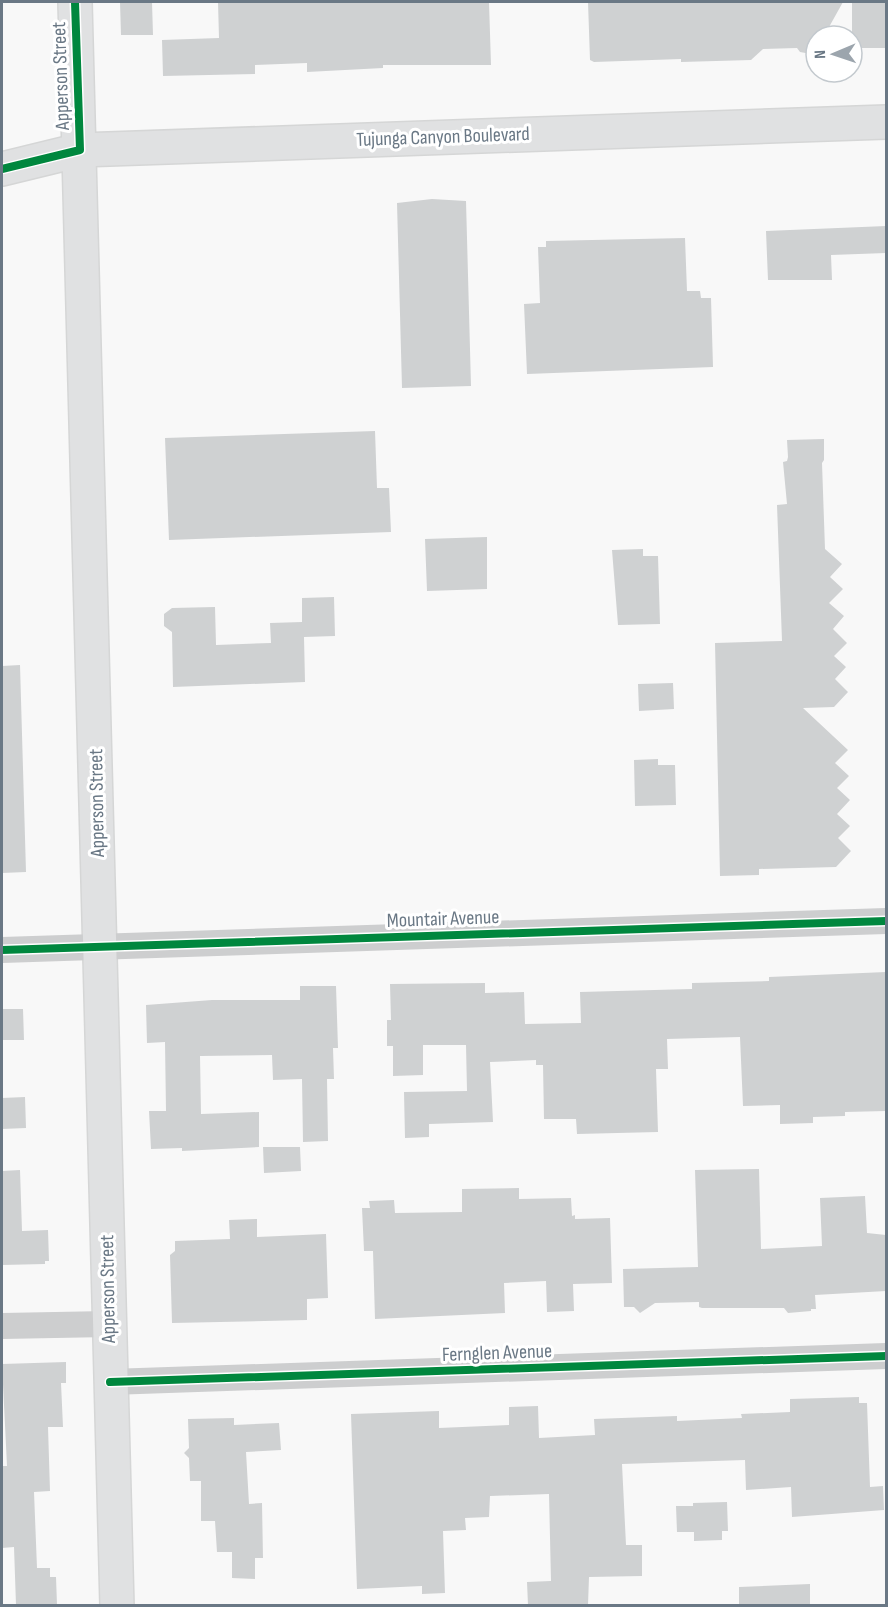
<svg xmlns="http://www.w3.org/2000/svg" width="888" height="1607" font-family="'Sofia Sans Condensed',sans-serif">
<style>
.building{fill:#cfd1d2}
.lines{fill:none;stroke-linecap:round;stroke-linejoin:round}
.secondary-casing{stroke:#d5d6d6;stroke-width:36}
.street{stroke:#cdcecf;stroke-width:26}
.secondary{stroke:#e0e1e2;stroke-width:33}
.cycleway-casing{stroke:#fff;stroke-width:11}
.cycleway{stroke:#00873e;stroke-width:8}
.labels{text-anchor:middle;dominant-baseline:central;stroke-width:6;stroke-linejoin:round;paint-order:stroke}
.street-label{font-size:20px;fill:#6a7885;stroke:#fff}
</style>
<rect width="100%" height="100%" fill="#f8f8f8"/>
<path class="building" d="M 120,2 L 152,2 L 153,35 L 121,35 Z
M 218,2 L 489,2 L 491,65 L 383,65 L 383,68 L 307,72 L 307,63 L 255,65 L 255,74 L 163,76 L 162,40 L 219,38 Z
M 588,2 L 843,2 L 824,36 L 816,36 L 816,50 L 811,54 L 800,52 L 797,48 L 763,49 L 751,60 L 681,62 L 681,59 L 594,62 L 590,60 Z
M 852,2 L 886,2 L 886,48 L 852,48 Z
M 432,199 L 466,201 L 471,386 L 402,388 L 397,203 Z
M 886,226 L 886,253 L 831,255 L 832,280 L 768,280 L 766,231 Z
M 685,238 L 687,291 L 700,291 L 701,298 L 711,298 L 713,367 L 527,374 L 524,304 L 540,303 L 538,247 L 546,247 L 546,241 Z
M 375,431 L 377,488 L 389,488 L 391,532 L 169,540 L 165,438 Z
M 824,439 L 824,460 L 822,463 L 825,549 L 842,564 L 830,577 L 843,589 L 829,603 L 844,616 L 833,629 L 847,643 L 834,656 L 846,667 L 835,679 L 848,692 L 834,707 L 803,708 L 848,750 L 835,763 L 849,776 L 837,788 L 850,800 L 837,814 L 850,826 L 838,838 L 851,851 L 836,867 L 759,869 L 759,875 L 720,876 L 715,643 L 782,641 L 777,505 L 787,504 L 783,462 L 787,461 L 788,457 L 787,440 Z
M 487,537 L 487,589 L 427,591 L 425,539 Z
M 643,549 L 643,556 L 658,556 L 660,624 L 618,625 L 612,550 Z
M 334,597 L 335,636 L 304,637 L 305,682 L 173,687 L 172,632 L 164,626 L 164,614 L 172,608 L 215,607 L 216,645 L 271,643 L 270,623 L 302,622 L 302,598 Z
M 20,665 L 26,872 L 2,873 L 2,666 Z
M 673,683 L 674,709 L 639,711 L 638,684 Z
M 658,759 L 658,765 L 675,765 L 676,805 L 635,806 L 634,760 Z
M 886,972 L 886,1111 L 845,1112 L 845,1116 L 813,1117 L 813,1123 L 780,1124 L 780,1105 L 743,1106 L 740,1037 L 667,1039 L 668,1069 L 656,1069 L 658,1132 L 577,1134 L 576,1119 L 544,1119 L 543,1065 L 536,1065 L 536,1060 L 490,1062 L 493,1122 L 429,1124 L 429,1137 L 405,1138 L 404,1092 L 467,1091 L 466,1045 L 423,1045 L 423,1075 L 393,1076 L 393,1046 L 387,1046 L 387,1020 L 391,1020 L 390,984 L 485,983 L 485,993 L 524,992 L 525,1024 L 581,1023 L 580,992 L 692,989 L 692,983 L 769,981 L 769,977 Z
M 300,986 L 336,986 L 338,1048 L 333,1048 L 334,1079 L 327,1079 L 328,1141 L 303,1142 L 302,1079 L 273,1080 L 272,1055 L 200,1056 L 201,1114 L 259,1112 L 259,1147 L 182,1151 L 182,1148 L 151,1149 L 149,1111 L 166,1111 L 165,1042 L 147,1043 L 146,1005 L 212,1000 L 300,1000 Z
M 2,1009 L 23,1009 L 24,1040 L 2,1040 Z
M 25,1097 L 26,1128 L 2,1129 L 2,1098 Z
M 263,1147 L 300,1147 L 301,1171 L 264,1173 Z
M 759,1169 L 761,1249 L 822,1246 L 820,1198 L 865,1196 L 867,1233 L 886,1235 L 886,1291 L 815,1295 L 816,1309 L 811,1309 L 811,1311 L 788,1313 L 784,1308 L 702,1308 L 699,1307 L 699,1302 L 655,1303 L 640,1313 L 634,1307 L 624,1307 L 623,1269 L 698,1267 L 695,1170 Z
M 20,1170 L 22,1231 L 48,1230 L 49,1261 L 45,1261 L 45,1264 L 2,1265 L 2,1171 Z
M 519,1188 L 519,1199 L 571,1198 L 572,1216 L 575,1215 L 575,1219 L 610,1218 L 612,1283 L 573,1284 L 574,1311 L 547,1312 L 546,1281 L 504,1283 L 505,1313 L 375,1319 L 373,1251 L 364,1251 L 362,1208 L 370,1208 L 369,1201 L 394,1200 L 395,1213 L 462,1212 L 462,1189 Z
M 257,1219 L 257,1237 L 326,1234 L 328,1298 L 307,1299 L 307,1320 L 172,1323 L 170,1255 L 175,1251 L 175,1241 L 230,1239 L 229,1220 Z
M 66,1362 L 66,1383 L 61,1383 L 63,1427 L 48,1427 L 50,1491 L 34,1492 L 37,1568 L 50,1568 L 50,1577 L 56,1577 L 57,1605 L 16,1605 L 14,1547 L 2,1548 L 2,1466 L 7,1466 L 2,1364 Z
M 859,1397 L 859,1403 L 867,1403 L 870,1487 L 883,1486 L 884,1510 L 792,1517 L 791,1487 L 746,1490 L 745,1460 L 622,1464 L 626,1545 L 642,1545 L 642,1576 L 589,1577 L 588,1605 L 528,1605 L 527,1582 L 551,1581 L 549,1494 L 490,1496 L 489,1517 L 465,1518 L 466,1530 L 443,1531 L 445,1593 L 422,1594 L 422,1586 L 357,1589 L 351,1414 L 439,1411 L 439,1428 L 509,1425 L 509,1407 L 538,1406 L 539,1438 L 595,1435 L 594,1419 L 677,1416 L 677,1421 L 742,1418 L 741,1414 L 790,1412 L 790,1399 Z
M 234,1418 L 234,1425 L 279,1423 L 281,1450 L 246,1452 L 249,1504 L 262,1503 L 263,1558 L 255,1558 L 255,1579 L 232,1578 L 232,1552 L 217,1552 L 215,1521 L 201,1521 L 201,1481 L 190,1481 L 189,1458 L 184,1453 L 189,1448 L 188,1419 Z
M 727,1502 L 728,1531 L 722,1531 L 722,1540 L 694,1541 L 694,1532 L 677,1532 L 676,1506 L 693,1506 L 693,1503 Z
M 810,1584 L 810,1605 L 739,1605 L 739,1587 Z"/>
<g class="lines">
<g class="secondary-casing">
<path id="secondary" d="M 75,2 L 117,1606
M 2,169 L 80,150 L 886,122"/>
</g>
<path class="street" d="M 2,950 L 886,921
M 2,1326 L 108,1324
M 110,1382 L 886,1356"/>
<use href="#secondary" class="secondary"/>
<g class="cycleway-casing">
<path id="cycleway" d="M 2,169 L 80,150 L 75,2
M 2,950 L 886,921
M 110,1382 L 886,1356"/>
</g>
<use href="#cycleway" class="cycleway"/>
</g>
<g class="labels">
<g class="street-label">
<text transform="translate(61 76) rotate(-92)">Apperson Street</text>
<text transform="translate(443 137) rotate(-2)">Tujunga Canyon Boulevard</text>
<text transform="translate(97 803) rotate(-91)">Apperson Street</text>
<text transform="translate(443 919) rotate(-2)">Mountair Avenue</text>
<text transform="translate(108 1289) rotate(-91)">Apperson Street</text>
<text transform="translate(497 1353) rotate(-2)">Fernglen Avenue</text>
</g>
</g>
<rect width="888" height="1607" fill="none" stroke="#6a7885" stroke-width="6"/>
<g transform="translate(834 54) rotate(268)"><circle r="28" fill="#ffffff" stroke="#c3c9ce" stroke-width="1.5"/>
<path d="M0-4.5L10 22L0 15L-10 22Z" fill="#9ca5ad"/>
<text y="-9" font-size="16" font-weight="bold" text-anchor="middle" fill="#6a7885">N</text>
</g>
</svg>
